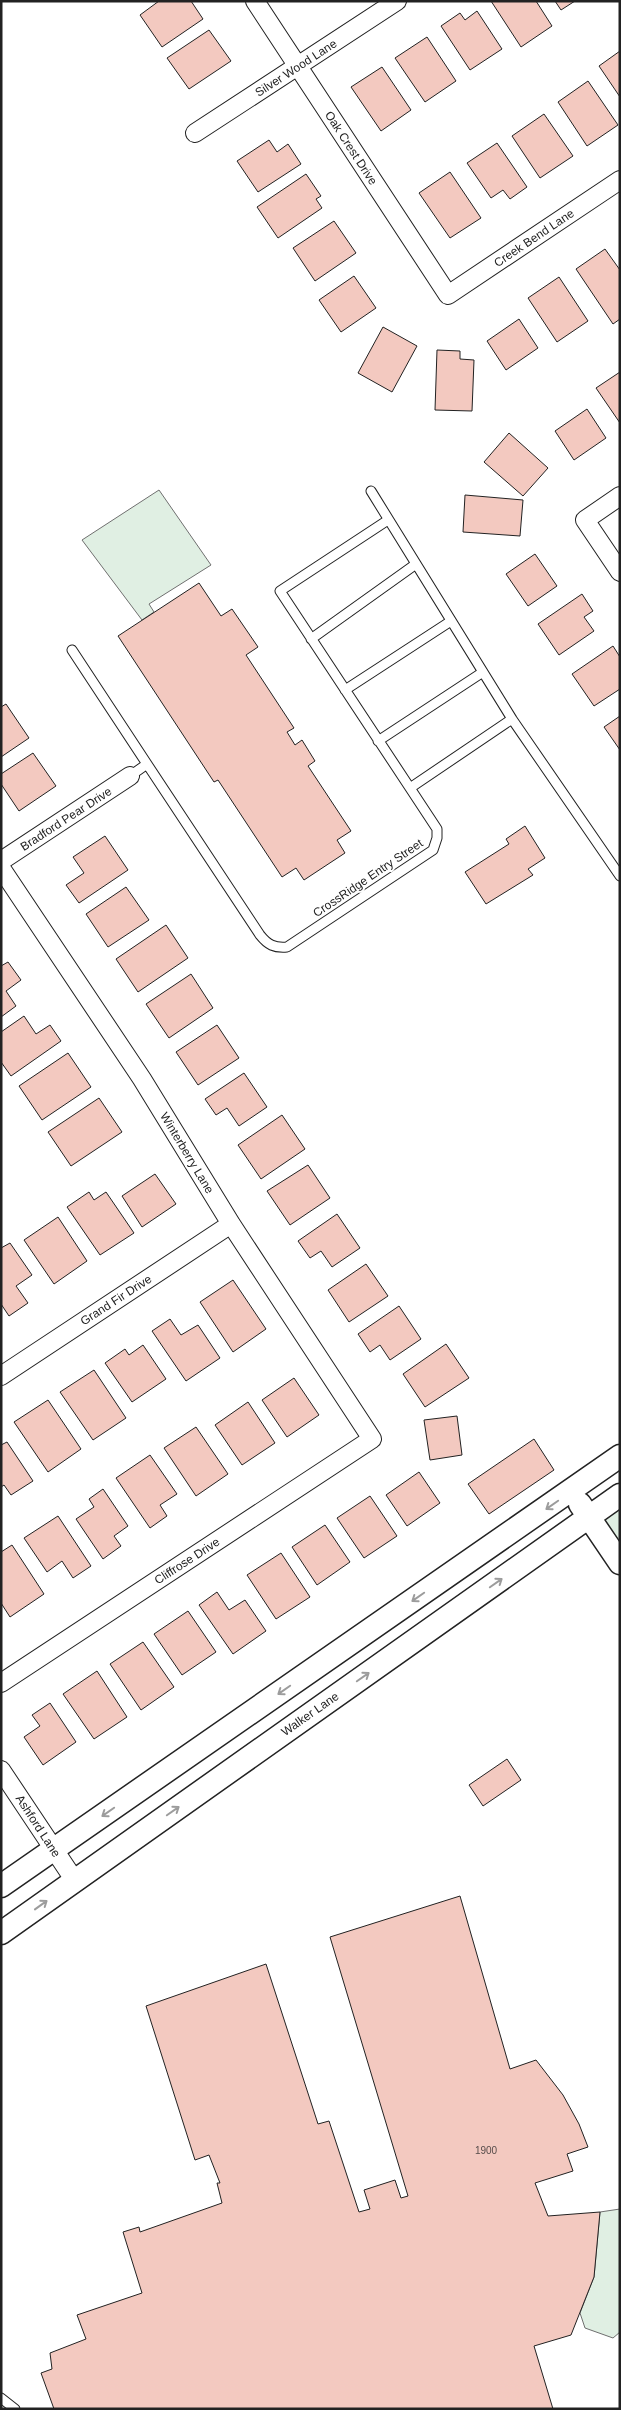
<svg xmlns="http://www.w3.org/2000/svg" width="621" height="2410" font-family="Arial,sans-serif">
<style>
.green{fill:#e0efe3;stroke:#6f6f6f}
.building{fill:#f3c9c0;stroke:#222}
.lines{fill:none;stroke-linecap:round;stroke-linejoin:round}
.service-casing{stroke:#222;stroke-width:11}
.minor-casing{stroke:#222;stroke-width:20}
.tertiary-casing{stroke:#222;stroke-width:25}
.service{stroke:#fff;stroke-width:9}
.minor{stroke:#fff;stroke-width:18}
.tertiary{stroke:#fff;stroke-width:22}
.oneway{stroke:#9c9c9c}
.labels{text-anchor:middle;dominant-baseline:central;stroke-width:4;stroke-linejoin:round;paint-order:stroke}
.number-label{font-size:10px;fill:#564c4a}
.street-label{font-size:12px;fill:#222;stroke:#fff}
</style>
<rect width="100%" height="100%" fill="#fff"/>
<path class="green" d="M 159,490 L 211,565 L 149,604 L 154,612 L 142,620 L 82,540 Z
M 620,1495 L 620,1561 L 588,1517 Z
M 620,2209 L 620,2332 L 613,2338 L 585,2328 L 580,2313 L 594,2277 L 600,2212 Z"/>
<path class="building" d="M 159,1 L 191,1 L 203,19 L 162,47 L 140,15 Z
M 491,1 L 536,1 L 552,26 L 521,47 Z
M 555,1 L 575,1 L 561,10 Z
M 477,11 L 502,49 L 470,70 L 441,26 L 460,13 L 465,20 Z
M 209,30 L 231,61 L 189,89 L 167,58 Z
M 427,37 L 456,81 L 425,102 L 395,58 Z
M 620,51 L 620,97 L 599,66 Z
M 382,67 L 411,110 L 381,131 L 351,87 Z
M 588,81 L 618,125 L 587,146 L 558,102 Z
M 544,114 L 573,156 L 540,178 L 512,136 Z
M 269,140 L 277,152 L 288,144 L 301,164 L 258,192 L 237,161 Z
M 497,143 L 527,187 L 510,199 L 503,190 L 491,198 L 467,163 Z
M 450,172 L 481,218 L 450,238 L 419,193 Z
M 306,174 L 321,196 L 316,199 L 322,208 L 278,238 L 257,207 Z
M 334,221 L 356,253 L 315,281 L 293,248 Z
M 605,249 L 620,270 L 620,319 L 613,324 L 576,269 Z
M 354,276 L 376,308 L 341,332 L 319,300 Z
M 559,277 L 588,321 L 557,342 L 528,298 Z
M 519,319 L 538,348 L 506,370 L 487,341 Z
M 383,327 L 417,346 L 392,392 L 358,373 Z
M 437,350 L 460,351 L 460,359 L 474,360 L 472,411 L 435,410 Z
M 620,372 L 620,423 L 596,388 Z
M 587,409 L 606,438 L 574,460 L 555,431 Z
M 509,433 L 548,468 L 523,496 L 484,462 Z
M 465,495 L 523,500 L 520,536 L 463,532 Z
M 535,554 L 557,586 L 528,606 L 506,574 Z
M 199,583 L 221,616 L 232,609 L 258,647 L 246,655 L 294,728 L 287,732 L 295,745 L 302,740 L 315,761 L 308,766 L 351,831 L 337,840 L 345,853 L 304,880 L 296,868 L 282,877 L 218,780 L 214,782 L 118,636 Z
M 582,594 L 593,611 L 584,617 L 594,631 L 559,655 L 538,624 Z
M 613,646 L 620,657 L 620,689 L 594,706 L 572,674 Z
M 6,704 L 29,738 L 1,757 L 1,707 Z
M 620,716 L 620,750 L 604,727 Z
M 33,753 L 56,786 L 19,811 L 1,784 L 1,774 Z
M 525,826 L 545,858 L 528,869 L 533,875 L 486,904 L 465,872 L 509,844 L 506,839 Z
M 105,836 L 128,870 L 79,903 L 66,885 L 84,873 L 73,857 Z
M 126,887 L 149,920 L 108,947 L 86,914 Z
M 166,925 L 188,958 L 138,992 L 116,959 Z
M 8,962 L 21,980 L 6,991 L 16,1006 L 1,1017 L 1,966 Z
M 191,974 L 213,1008 L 169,1038 L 146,1004 Z
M 24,1016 L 36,1034 L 50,1025 L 61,1041 L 11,1076 L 1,1062 L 1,1032 Z
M 217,1025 L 239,1058 L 198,1085 L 176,1052 Z
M 68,1053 L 91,1087 L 42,1120 L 19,1086 Z
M 244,1073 L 267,1107 L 239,1126 L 227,1108 L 216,1115 L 205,1099 Z
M 99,1098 L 122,1132 L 71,1166 L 48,1132 Z
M 282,1115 L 305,1149 L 261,1179 L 238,1145 Z
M 308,1165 L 330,1198 L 290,1225 L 267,1191 Z
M 155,1174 L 176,1204 L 142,1227 L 122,1196 Z
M 89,1192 L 94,1200 L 106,1192 L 134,1233 L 100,1255 L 67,1207 Z
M 337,1214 L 360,1248 L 332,1267 L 321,1251 L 310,1258 L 298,1241 Z
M 58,1217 L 87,1261 L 54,1284 L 24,1240 Z
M 10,1243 L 32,1275 L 16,1286 L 28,1303 L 9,1316 L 1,1304 L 1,1248 Z
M 366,1264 L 388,1296 L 349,1322 L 328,1290 Z
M 233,1280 L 266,1329 L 233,1352 L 200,1302 Z
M 399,1306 L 421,1339 L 390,1360 L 380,1345 L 370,1352 L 358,1334 Z
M 170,1319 L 181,1335 L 198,1325 L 220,1358 L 186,1381 L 152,1331 Z
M 446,1344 L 469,1378 L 425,1407 L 403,1374 Z
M 143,1345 L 166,1379 L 132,1402 L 105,1363 L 125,1349 L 129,1355 Z
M 94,1370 L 126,1418 L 93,1440 L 60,1392 Z
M 294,1378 L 319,1415 L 287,1437 L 262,1400 Z
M 48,1400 L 81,1449 L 48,1472 L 14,1422 Z
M 248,1402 L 275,1443 L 242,1465 L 215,1425 Z
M 457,1416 L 462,1455 L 430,1460 L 424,1420 Z
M 196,1427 L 228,1474 L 196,1496 L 164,1448 Z
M 534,1439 L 554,1470 L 489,1514 L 468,1484 Z
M 7,1442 L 33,1481 L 11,1495 L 4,1485 L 1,1487 L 1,1445 Z
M 150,1455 L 177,1494 L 160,1505 L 167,1516 L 150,1528 L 116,1478 Z
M 419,1472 L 440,1503 L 407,1526 L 386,1495 Z
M 103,1489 L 128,1526 L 114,1536 L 121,1546 L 103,1559 L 76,1519 L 94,1507 L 89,1499 Z
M 370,1496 L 397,1536 L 364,1558 L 337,1518 Z
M 58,1516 L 91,1566 L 73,1578 L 62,1561 L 47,1572 L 24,1538 Z
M 325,1525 L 350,1562 L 317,1585 L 292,1547 Z
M 12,1545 L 44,1594 L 10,1617 L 1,1603 L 1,1552 Z
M 281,1553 L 310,1597 L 276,1619 L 247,1575 Z
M 217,1592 L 229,1610 L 245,1600 L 266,1631 L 233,1654 L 199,1605 Z
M 188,1611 L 216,1652 L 182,1675 L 154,1634 Z
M 143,1642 L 174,1687 L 141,1710 L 110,1664 Z
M 97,1671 L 127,1717 L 94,1739 L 63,1694 Z
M 50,1703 L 76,1742 L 43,1765 L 24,1737 L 40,1726 L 32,1715 Z
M 507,1759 L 521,1780 L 483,1806 L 469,1785 Z
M 460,1896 L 510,2069 L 536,2060 L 563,2095 L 579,2124 L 588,2147 L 567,2154 L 573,2171 L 535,2183 L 548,2216 L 600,2212 L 594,2277 L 571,2335 L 534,2346 L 553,2409 L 54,2409 L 41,2373 L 52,2369 L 50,2353 L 86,2339 L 77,2315 L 142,2293 L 123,2232 L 139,2227 L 140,2232 L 222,2203 L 217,2183 L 220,2183 L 209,2155 L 195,2160 L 146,2006 L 266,1964 L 318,2124 L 329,2121 L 359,2212 L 370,2209 L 364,2190 L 395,2180 L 401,2198 L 408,2196 L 330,1937 Z"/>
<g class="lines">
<g class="service-casing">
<path id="service" d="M 371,491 L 512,719
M 388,520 L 280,591 L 410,788
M 311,639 L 416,564
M 72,650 L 147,764
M 345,690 L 451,621
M 378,741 L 483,672
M 130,776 L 147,764 L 260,935 C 268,945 274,948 287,947 L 433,850 L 437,838 L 437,829 L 410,788 L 512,719 L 620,876
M 1,2398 L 15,2409"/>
</g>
<g class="minor-casing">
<path id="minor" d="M 255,1 L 448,295 L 620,180
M 195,133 L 397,1
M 620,496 L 585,520 L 620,572
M 1,861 L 130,776
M 1,868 L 142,1079 L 231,1224 L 372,1439 L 1,1683
M 1,1376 L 231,1224
M 1,1770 L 75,1881"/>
</g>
<g class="tertiary-casing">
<path id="tertiary" d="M 580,1504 L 620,1563
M 1,1886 L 620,1456
M 1,1933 L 620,1495"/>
</g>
<use href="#service" class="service"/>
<use href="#minor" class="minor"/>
<use href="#tertiary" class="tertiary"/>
</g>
<defs><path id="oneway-shaft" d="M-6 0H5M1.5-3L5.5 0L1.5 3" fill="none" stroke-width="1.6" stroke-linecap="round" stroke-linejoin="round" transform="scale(1.25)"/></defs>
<g class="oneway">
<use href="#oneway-shaft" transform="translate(552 1505) rotate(145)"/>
<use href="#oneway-shaft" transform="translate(496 1583) rotate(-35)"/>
<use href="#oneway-shaft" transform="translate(418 1597) rotate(145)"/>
<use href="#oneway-shaft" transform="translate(363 1677) rotate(-35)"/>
<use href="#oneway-shaft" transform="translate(284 1690) rotate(145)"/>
<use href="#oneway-shaft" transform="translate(173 1811) rotate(-35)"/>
<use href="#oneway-shaft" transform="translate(108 1812) rotate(145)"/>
<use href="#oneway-shaft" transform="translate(41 1905) rotate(-36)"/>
</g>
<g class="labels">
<g class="number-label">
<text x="486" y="2150">1900</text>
</g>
<g class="street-label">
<text transform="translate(296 68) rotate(-33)">Silver Wood Lane</text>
<text transform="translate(351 148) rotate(57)">Oak Crest Drive</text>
<text transform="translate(534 238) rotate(-34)">Creek Bend Lane</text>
<text transform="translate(66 819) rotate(-33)">Bradford Pear Drive</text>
<text transform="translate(368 878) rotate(-34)">CrossRidge Entry Street</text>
<text transform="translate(187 1153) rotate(59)">Winterberry Lane</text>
<text transform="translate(116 1300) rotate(-33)">Grand Fir Drive</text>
<text transform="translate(187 1561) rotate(-33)">Cliffrose Drive</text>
<text transform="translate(310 1714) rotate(-35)">Walker Lane</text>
<text transform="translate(38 1826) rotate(57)">Ashford Lane</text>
</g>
</g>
<rect width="621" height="2410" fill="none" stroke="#222222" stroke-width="5"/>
</svg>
